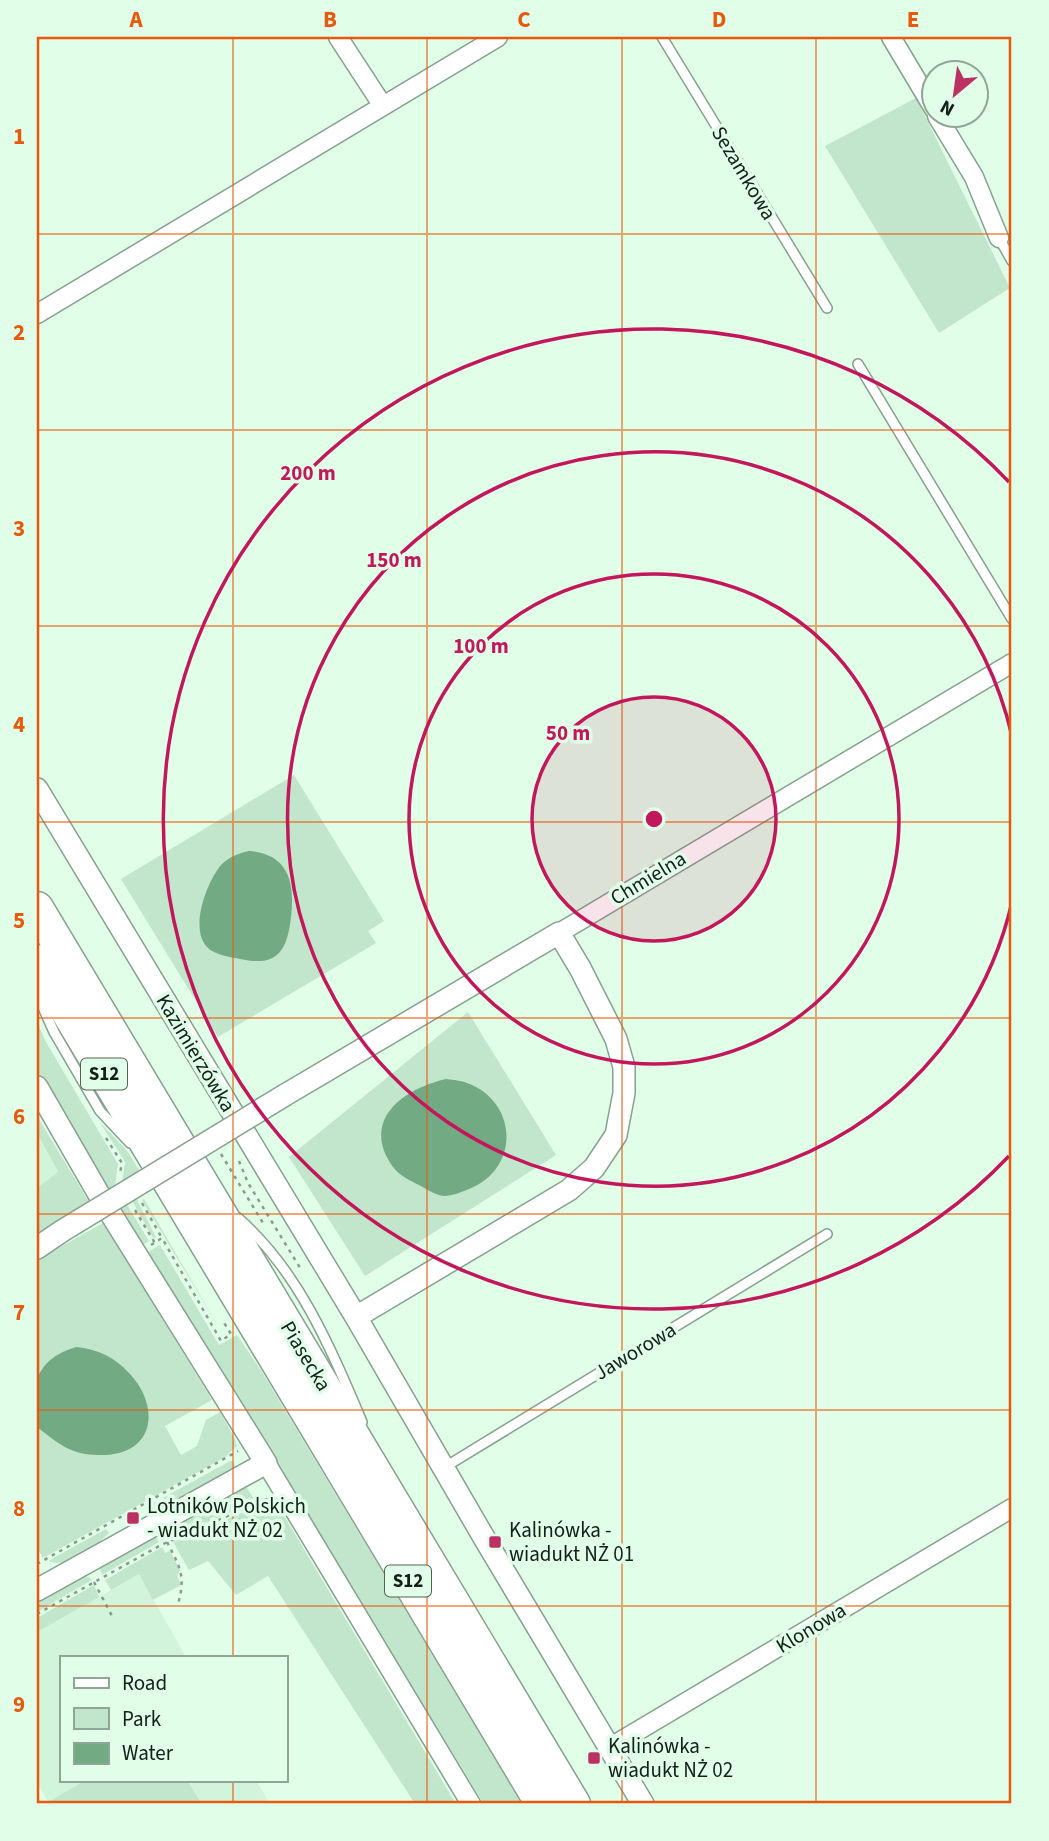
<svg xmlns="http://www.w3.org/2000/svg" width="1049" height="1841" font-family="'Source Sans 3',sans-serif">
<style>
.built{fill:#d1f4da}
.green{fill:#c1e6cb}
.water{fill:#72aa84}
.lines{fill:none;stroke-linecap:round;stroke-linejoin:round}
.service-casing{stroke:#86a18d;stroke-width:12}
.minor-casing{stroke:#86a18d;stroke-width:21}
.tertiary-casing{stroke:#86a18d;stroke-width:24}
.motorway-casing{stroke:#86a18d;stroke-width:35}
.path{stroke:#879c8d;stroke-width:2.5;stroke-dasharray:3.5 5;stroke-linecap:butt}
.service{stroke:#fff;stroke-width:9}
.minor{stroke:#fff;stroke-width:18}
.tertiary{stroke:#fff;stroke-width:21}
.motorway{stroke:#fff;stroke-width:32}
.tertiary-bridge-casing{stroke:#86a18d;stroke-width:24;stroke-linecap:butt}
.tertiary-bridge{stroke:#fff;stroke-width:21}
.grid{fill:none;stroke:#e8590c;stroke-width:2;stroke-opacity:0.55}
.ring{fill:none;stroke:#c2185b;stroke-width:3.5}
.poi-dot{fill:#bd3063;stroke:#e1fee9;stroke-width:2.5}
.labels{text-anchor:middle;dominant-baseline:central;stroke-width:7;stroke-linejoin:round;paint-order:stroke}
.shield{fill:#e1fee9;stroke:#526256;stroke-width:2}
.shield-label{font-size:19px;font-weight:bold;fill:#141f17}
.street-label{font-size:21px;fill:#141f17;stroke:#e1fee9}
.poi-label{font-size:21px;fill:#141f17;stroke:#e1fee9;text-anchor:start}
.centre{fill:#c2185b;stroke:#e1fee9;stroke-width:3.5}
.ring-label{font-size:21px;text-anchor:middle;font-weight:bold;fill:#c2185b;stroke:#e1fee9;stroke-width:7;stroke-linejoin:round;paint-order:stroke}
.neatline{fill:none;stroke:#e8590c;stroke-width:2.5}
.grid-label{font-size:23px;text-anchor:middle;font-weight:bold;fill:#e8590c}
</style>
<rect width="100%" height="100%" fill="#e1fee9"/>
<path class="built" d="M 37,1133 L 58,1173 L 37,1188 Z
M 139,1574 L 186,1657 L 61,1657 L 61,1780 L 86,1780 L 48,1802 L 37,1782 L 37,1632 Z
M 187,1780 L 256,1780 L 270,1804 L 202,1804 Z"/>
<path class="green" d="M 916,98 L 1010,288 L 939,333 L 825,146 Z
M 294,775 L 384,921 L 368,931 L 376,943 L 218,1037 L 121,879 Z
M 468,1012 L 556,1155 L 365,1276 L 289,1157 Z
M 37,1022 L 46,1042 L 118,1164 L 115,1185 L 149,1241 L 141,1246 L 37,1073 Z
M 37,1116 L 89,1202 L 37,1235 L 37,1188 L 58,1172 L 37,1133 Z
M 99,1121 L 128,1152 L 139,1170 L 135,1173 L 136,1198 L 156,1237 L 153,1238 L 122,1183 L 125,1162 Z
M 144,1199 L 223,1334 L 142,1200 Z
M 103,1223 L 212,1400 L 165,1426 L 181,1455 L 197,1446 L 206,1420 L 220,1412 L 234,1437 L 237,1446 L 225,1457 L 43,1558 L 37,1548 L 37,1260 Z
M 160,1245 L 219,1345 L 237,1335 L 262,1372 L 522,1804 L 484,1804 L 146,1253 Z
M 230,1461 L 233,1461 L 236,1468 L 207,1486 L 152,1509 L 150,1505 Z
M 245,1485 L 254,1499 L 253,1503 L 170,1538 L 168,1532 L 171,1525 Z
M 269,1501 L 277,1504 L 456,1804 L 415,1804 L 268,1576 L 236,1595 L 208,1561 L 189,1570 L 173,1542 Z
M 106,1529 L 109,1533 C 92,1548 72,1569 48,1561 Z
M 149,1537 L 157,1538 L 159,1542 L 102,1575 L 100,1570 L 103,1562 Z
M 162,1547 L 165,1553 L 170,1551 L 180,1570 L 177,1576 L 181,1585 L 153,1600 L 139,1574 L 111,1590 L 105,1580 Z
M 81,1575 L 89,1577 L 92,1580 L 37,1612 L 37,1603 Z
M 94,1585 L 99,1597 L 37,1632 L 37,1618 Z
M 86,1780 L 187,1780 L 202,1804 L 49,1804 L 48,1802 Z"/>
<path class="water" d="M 249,851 C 289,854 295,883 291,917 C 287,952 277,967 240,959 C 231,957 222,956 214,952 C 185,938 206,883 221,865 C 229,857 239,853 249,851 Z
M 446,1079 C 455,1080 464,1081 472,1085 C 518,1106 519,1169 469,1189 C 462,1192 452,1196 444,1196 C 436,1195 426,1189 419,1185 C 409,1180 400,1176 393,1167 C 360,1121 402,1089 446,1079 Z
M 76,1347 C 98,1349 114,1357 129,1373 C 159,1404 157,1452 106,1455 C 95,1455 84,1455 74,1451 C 60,1446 49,1436 37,1427 L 37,1379 C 45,1360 58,1353 76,1347 Z"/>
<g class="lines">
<g class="service-casing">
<path id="service" d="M 662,37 L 827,308
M 999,238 L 1012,261
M 858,364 L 1012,619
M 37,994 L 54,1032 L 100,1111 L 130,1143
M 238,1218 C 299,1271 331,1349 362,1422
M 445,1467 L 827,1234"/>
</g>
<g class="minor-casing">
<path id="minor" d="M 338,37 L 383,106
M 891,37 L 934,109
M 937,116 L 974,177 L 999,238
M 37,314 L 498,37
M 559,933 L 1012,663
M 266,1463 L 471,1804
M 609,1748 L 1012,1508"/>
</g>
<g class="tertiary-casing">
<path id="tertiary" d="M 37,789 L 356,1317 L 483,1536 L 643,1804
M 37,1087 L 101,1198 L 266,1463 L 37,1590
M 285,1095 L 559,933 L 580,968 L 616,1039 L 624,1067 L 624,1093 L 616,1135 L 594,1168 L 569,1190 L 356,1317
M 37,1248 L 62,1231"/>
</g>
<g class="motorway-casing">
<path id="motorway" d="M 37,908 L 574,1804
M 37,961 L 542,1804"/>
</g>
<path class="path" d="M 106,1138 L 122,1163 L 120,1173
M 221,1154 L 263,1223
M 239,1161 L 248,1183 L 302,1271
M 142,1203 L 162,1238
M 135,1210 L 155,1243
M 151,1245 L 162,1238 L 221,1341 L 231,1334 L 223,1321
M 167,1542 C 180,1567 186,1576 178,1604
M 37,1564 L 238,1451
M 94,1582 L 112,1616
M 37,1614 L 161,1545 L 269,1498"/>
<use href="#service" class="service"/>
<use href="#minor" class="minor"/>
<use href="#tertiary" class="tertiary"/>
<use href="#motorway" class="motorway"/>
<g class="tertiary-bridge-casing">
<path id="tertiary-bridge" d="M 62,1231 L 285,1095"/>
</g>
<use href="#tertiary-bridge" class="tertiary-bridge"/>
</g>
<path class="grid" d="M 233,37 L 233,1657M 427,37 L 427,1804M 622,37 L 622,1804M 816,37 L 816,1804M 37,234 L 1012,234M 37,430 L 1012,430M 37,626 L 1012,626M 37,822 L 1012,822M 37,1018 L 1012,1018M 37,1214 L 1012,1214M 37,1410 L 1012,1410M 37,1606 L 1012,1606M 233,1780 L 233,1804"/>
<circle cx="654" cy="819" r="122" fill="#c2185b" fill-opacity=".12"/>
<g class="ring">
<circle cx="654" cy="819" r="122"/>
<circle cx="654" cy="819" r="245"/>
<path d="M1012 902A367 367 0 1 1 1012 736"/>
<path d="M1009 1156A490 490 0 1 1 1009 482"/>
</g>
<g class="poi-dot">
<rect x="126" y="1511" width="14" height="14" rx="3.5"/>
<rect x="488" y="1535" width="14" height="14" rx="3.5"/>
<rect x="587" y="1751" width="14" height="14" rx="3.5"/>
</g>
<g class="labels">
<g class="shield">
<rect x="81" y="1058.5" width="46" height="31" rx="5"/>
<rect x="385" y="1565.5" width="46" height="31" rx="5"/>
</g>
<g class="shield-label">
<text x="104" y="1074">S12</text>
<text x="408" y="1581">S12</text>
</g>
<g class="street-label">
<text transform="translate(744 173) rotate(59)">Sezamkowa</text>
<text transform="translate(648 878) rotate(-31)">Chmielna</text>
<text transform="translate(196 1053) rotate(59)">Kazimierzówka</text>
<text transform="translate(635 1351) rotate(-31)">Jaworowa</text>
<text transform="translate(306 1356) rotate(59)">Piasecka</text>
<text transform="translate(811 1628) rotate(-31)">Klonowa</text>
</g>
<g class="poi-label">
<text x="147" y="1506">Lotników Polskich<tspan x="147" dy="24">- wiadukt NŻ 02</tspan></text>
<text x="509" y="1530">Kalinówka -<tspan x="509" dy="24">wiadukt NŻ 01</tspan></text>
<text x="608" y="1746">Kalinówka -<tspan x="608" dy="24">wiadukt NŻ 02</tspan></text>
</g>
</g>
<circle cx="654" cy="819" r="10" class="centre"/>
<g class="ring-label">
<text x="308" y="480">200 m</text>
<text x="394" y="567">150 m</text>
<text x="481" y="653">100 m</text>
<text x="568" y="740">50 m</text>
</g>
<rect width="1049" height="1841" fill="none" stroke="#e1fee9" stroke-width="77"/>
<rect x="60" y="1656" width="228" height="126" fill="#e1fee9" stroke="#8fa595" stroke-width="2"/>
<rect x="74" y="1678" width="35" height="10" fill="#ffffff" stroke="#8fa595" stroke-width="2"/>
<text x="122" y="1690" font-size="21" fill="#141f17">Road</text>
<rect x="74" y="1708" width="35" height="21" fill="#c1e6cb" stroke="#8fa595" stroke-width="2"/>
<text x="122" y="1726" font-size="21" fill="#141f17">Park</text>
<rect x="74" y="1743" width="35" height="21" fill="#72aa84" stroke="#8fa595" stroke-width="2"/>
<text x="122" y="1760" font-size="21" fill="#141f17">Water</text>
<g transform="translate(955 94) rotate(209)"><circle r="33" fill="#e1fee9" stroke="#8fa595" stroke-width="2"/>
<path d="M0-5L12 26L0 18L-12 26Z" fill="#bd3063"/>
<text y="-10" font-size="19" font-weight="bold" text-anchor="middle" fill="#141f17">N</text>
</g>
<rect x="38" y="38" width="972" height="1764" class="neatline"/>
<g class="grid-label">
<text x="136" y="27">A</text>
<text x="330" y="27">B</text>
<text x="524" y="27">C</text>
<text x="719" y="27">D</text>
<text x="913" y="27">E</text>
<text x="19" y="144">1</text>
<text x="19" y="340">2</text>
<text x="19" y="536">3</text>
<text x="19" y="732">4</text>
<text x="19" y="928">5</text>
<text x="19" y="1124">6</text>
<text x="19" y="1320">7</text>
<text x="19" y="1516">8</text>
<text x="19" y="1712">9</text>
</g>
</svg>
